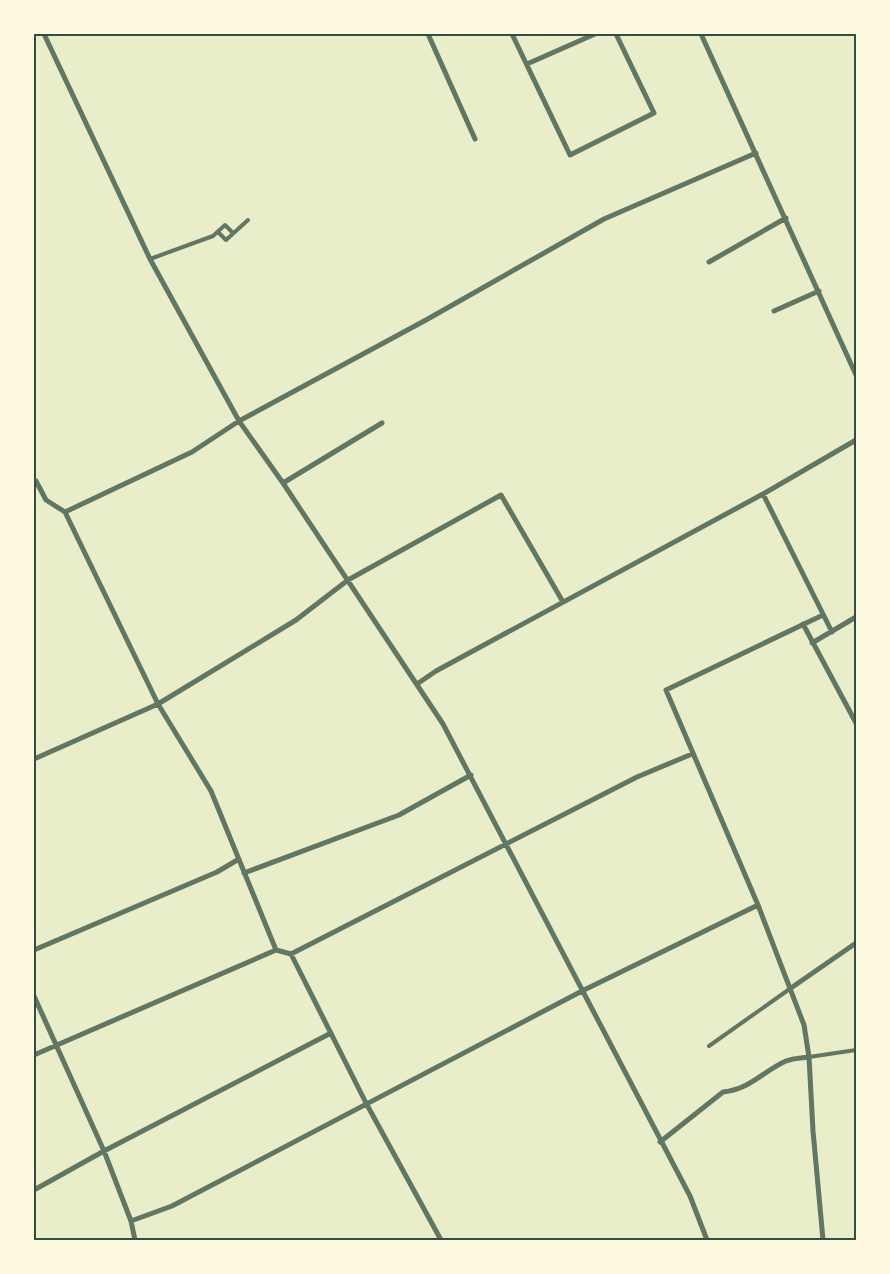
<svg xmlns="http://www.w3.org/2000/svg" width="890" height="1274" font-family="Helvetica,sans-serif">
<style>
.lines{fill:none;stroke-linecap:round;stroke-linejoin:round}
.service{stroke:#617663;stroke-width:4}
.minor{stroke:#617663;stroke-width:5}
.neatline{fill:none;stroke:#344e41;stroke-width:2}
</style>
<rect width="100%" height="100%" fill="#e9edc9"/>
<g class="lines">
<path class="service" d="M 218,232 L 226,240 L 248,220
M 150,259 L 213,236 L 225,225 L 233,233
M 709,1046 L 791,988
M 809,1057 L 856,1050"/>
<path class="minor" d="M 44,34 L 150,259 L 239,421 L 283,483 L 443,724 L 690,1196 L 707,1240
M 428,34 L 475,139
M 512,34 L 570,155 L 654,113 L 616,34
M 701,34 L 856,375
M 527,64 L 595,34
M 709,262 L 786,218
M 774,311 L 819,291
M 34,482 L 36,481 L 46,500 L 65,512 L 158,704 L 211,791 L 276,950 L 291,954 L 637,777 L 692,754
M 283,483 L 382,423
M 763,494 L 832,632
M 65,512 L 192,452 L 239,421 L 426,320 L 604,219 L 756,153
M 803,624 L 856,723
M 812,643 L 856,617
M 417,684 L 436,671 L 763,494 L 856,440
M 34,759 L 158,704 L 296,620 L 348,580 L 501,495 L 563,602
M 244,873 L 399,815 L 471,775
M 34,950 L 217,872 L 239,859
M 291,954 L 366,1103 L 441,1240
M 791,988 L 856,943
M 34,996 L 104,1151 L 131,1221 L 135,1240
M 34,1055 L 276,950
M 660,1142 L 723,1092 C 751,1089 763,1071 786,1061 C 793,1058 802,1058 809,1057
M 34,1190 L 104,1151 L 331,1033
M 131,1221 L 172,1206 L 582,991 L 758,905
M 823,1240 L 813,1131 L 809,1057 L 804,1025 L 758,905 L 666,690 L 823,615"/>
</g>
<rect width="890" height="1274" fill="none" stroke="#fefae0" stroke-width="70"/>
<rect x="35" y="35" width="820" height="1204" class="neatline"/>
</svg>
